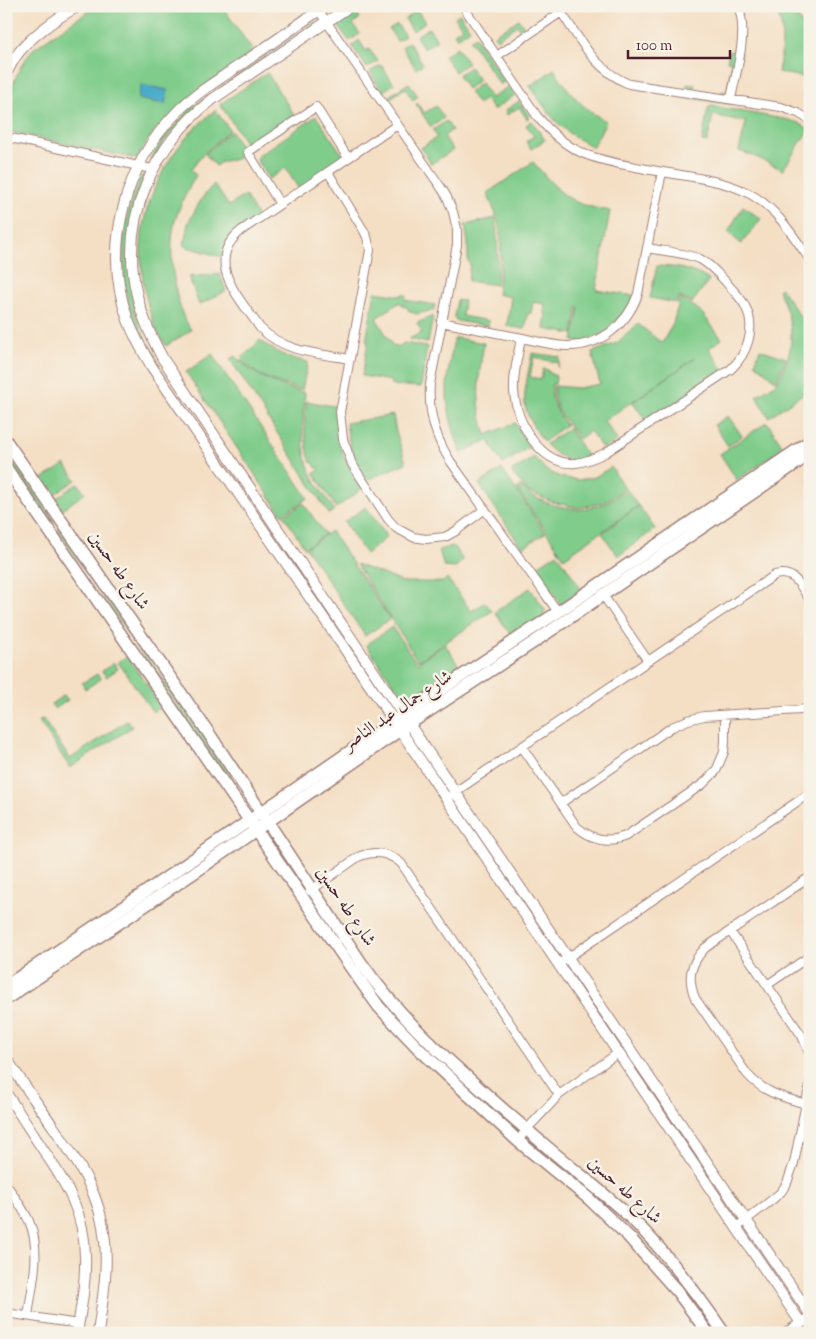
<svg xmlns="http://www.w3.org/2000/svg" width="816" height="1339" font-family="'Sorts Mill Goudy',Amiri,serif">
<style>
.green{fill:#7fcc8b;stroke:#64765b}
.water{fill:#4bacca;stroke:#4a667a}
.lines{fill:none;stroke-linecap:round;stroke-linejoin:round}
.minor-casing{stroke:#9f7f78;stroke-width:10}
.tertiary-casing{stroke:#9f7f78;stroke-width:12}
.secondary-casing{stroke:#9f7f78;stroke-width:14}
.minor{stroke:#fff;stroke-width:8}
.tertiary{stroke:#fff;stroke-width:10}
.secondary{stroke:#fff;stroke-width:11}
.labels{text-anchor:middle;dominant-baseline:central;stroke-width:5;stroke-linejoin:round;paint-order:stroke}
.street-label{font-size:18px;fill:#4a1f2b;stroke:#f7f3e8}
</style>
<rect width="100%" height="100%" fill="#f7f3e8"/>
<filter id="ink" filterUnits="userSpaceOnUse"><feTurbulence type="fractalNoise" baseFrequency=".02" numOctaves="2"/><feDisplacementMap in="SourceGraphic" scale="10" xChannelSelector="R" yChannelSelector="G"/><feConvolveMatrix kernelMatrix="1 2 1 2 8 2 1 2 1" color-interpolation-filters="sRGB"/></filter>
<filter id="wash" filterUnits="userSpaceOnUse"><feTurbulence type="fractalNoise" baseFrequency=".0096" numOctaves="4" result="noise"/><feDisplacementMap in="SourceGraphic" scale="20" xChannelSelector="R" yChannelSelector="G"/><feGaussianBlur stdDeviation="1.12" result="paint"/><feColorMatrix in="noise" values="0 0 0 0 0 0 0 0 0 0 0 0 0 0 0 0 0 1.4 0 .05"/><feComposite in="paint" operator="in"/></filter>
<g filter="url(#wash)">
<rect width="100%" height="100%" fill="#f4dfc5"/>
<path class="green" d="M 98,6 L 222,6 L 253,51 L 155,130 L 145,145 L 137,159 L 6,131 L 6,99 L 21,66 L 33,49 L 75,20 Z
M 363,6 L 368,6 L 357,13 L 360,18 L 353,24 L 360,34 L 349,41 L 337,24 Z
M 774,6 L 790,6 L 810,36 L 810,79 L 778,72 C 782,50 786,27 774,6 Z
M 417,10 L 425,22 L 413,31 L 405,19 Z
M 460,14 L 470,29 L 457,38 L 454,33 L 462,28 L 455,17 Z
M 519,19 L 527,31 L 523,34 L 517,25 L 497,39 L 494,35 Z
M 315,22 L 317,25 L 187,116 L 164,142 L 154,160 L 150,159 L 160,143 L 172,128 L 192,107 Z
M 397,24 L 405,36 L 397,41 L 389,29 Z
M 429,28 L 437,40 L 424,49 L 416,36 Z
M 475,36 L 505,81 L 500,85 L 470,40 Z
M 359,40 L 366,51 L 369,49 L 378,61 L 367,68 L 352,46 Z
M 409,42 L 423,64 L 416,69 L 402,47 Z
M 457,47 L 468,63 L 455,72 L 444,56 Z
M 729,51 L 741,53 L 731,104 L 684,97 L 687,84 L 695,85 L 694,90 L 721,95 L 722,91 L 727,92 L 732,62 L 727,61 Z
M 381,65 L 394,84 L 382,92 L 370,72 Z
M 470,67 L 479,80 L 467,89 L 458,75 Z
M 554,69 C 570,93 580,107 606,121 L 593,147 C 582,141 571,136 562,127 C 549,116 540,100 530,86 Z
M 267,73 L 295,116 L 248,147 L 220,104 Z
M 409,83 L 418,96 L 413,100 L 405,88 L 388,100 L 386,98 Z
M 481,83 L 491,98 L 509,86 L 515,95 L 493,110 L 485,99 L 478,104 L 469,92 Z
M 519,101 L 530,117 L 527,119 L 519,107 L 507,115 L 505,111 Z
M 417,103 L 424,113 L 436,106 L 444,118 L 431,127 L 416,104 Z
M 712,106 L 789,120 L 799,123 L 809,129 L 783,170 L 754,156 L 739,151 L 746,122 L 713,115 L 707,143 L 702,142 L 708,108 Z
M 215,110 L 230,130 L 202,155 L 191,170 L 196,175 C 188,190 180,204 175,221 C 168,247 173,287 182,313 C 184,319 188,324 191,330 L 166,346 C 162,339 157,333 155,326 C 142,294 136,246 146,213 C 153,187 167,160 185,139 C 194,128 205,119 215,110 Z
M 316,116 L 345,158 L 299,189 L 285,168 L 269,179 L 257,161 L 258,156 Z
M 446,121 L 452,130 L 444,136 L 453,150 L 431,164 L 421,148 L 437,137 L 433,130 Z
M 532,121 L 545,140 L 531,149 L 526,141 L 534,136 L 526,125 Z
M 231,131 L 245,153 C 241,156 237,159 233,160 C 225,161 222,160 216,166 L 205,154 Z
M 533,162 C 544,174 555,189 569,198 C 581,206 597,208 610,211 L 596,290 L 634,296 L 630,309 L 608,332 L 583,342 L 573,341 L 579,307 L 577,307 L 573,334 L 544,329 L 546,313 L 544,312 L 545,304 L 533,302 L 531,313 L 528,313 L 525,329 L 507,326 L 511,297 L 497,294 C 500,269 504,243 497,219 C 495,210 490,201 487,193 Z
M 144,175 L 146,177 L 138,196 L 132,294 L 135,312 L 141,330 L 156,357 L 152,356 C 124,317 118,263 127,216 C 130,202 136,189 141,176 Z
M 214,184 L 229,206 L 245,195 L 258,217 L 222,257 L 184,246 L 188,223 L 202,198 Z
M 743,206 L 761,219 L 741,244 L 728,232 Z
M 495,218 C 498,241 499,262 496,285 L 468,281 L 470,264 L 468,262 L 468,243 L 465,225 Z
M 657,266 C 674,266 695,270 709,280 L 692,303 L 679,297 L 677,303 L 650,298 Z
M 220,274 L 226,291 L 199,305 L 189,277 Z
M 781,288 L 810,331 L 810,389 L 769,417 L 756,396 C 762,392 773,387 778,380 C 780,377 782,373 783,369 C 797,341 791,316 778,290 Z
M 375,292 L 401,296 L 402,294 L 406,295 L 405,300 L 435,305 L 434,310 L 417,314 L 410,312 L 406,306 L 404,307 L 400,302 L 376,318 L 393,346 L 398,347 L 404,343 L 427,347 L 421,387 L 391,385 L 391,381 L 362,376 L 368,342 L 366,341 Z
M 680,299 L 694,306 L 702,313 L 722,339 L 709,348 L 724,371 L 647,423 L 633,402 L 695,358 L 604,421 L 617,440 L 603,449 L 590,431 L 579,439 L 559,412 L 554,398 L 554,386 L 578,388 L 600,384 L 592,352 L 617,343 L 638,324 L 662,343 L 673,323 Z
M 457,300 L 464,301 L 462,316 L 489,321 L 488,326 L 457,321 L 454,317 Z
M 433,316 L 428,343 L 409,339 L 422,332 L 417,323 Z
M 457,338 L 484,343 C 478,379 475,400 486,435 L 515,423 L 529,447 L 503,464 L 488,440 L 461,453 C 453,431 446,408 447,385 C 448,370 451,354 454,339 Z
M 260,340 C 278,354 286,357 308,362 L 302,390 L 276,382 L 258,374 L 240,360 Z
M 760,349 L 786,358 L 776,381 L 755,363 Z
M 532,353 L 560,357 L 558,368 L 558,363 L 534,357 L 530,377 L 541,379 L 543,369 L 548,370 L 548,372 L 551,373 L 551,375 L 555,375 L 556,378 L 555,384 L 552,384 L 552,398 L 558,413 L 566,425 L 544,442 C 536,431 527,418 525,404 C 523,390 530,367 532,353 Z
M 212,354 L 308,498 L 282,515 L 186,372 Z
M 235,356 C 254,377 279,385 305,393 C 302,422 300,446 311,473 C 317,486 327,498 334,510 L 329,514 L 230,359 Z
M 306,401 L 339,407 C 334,444 342,456 361,485 L 360,490 L 358,492 L 336,508 L 314,473 L 319,471 L 318,467 L 316,468 L 313,462 L 311,463 C 304,442 304,423 306,401 Z
M 393,415 L 396,432 L 406,463 L 367,480 C 352,457 350,449 346,423 Z
M 728,416 L 742,436 L 728,446 L 714,425 Z
M 767,422 L 784,448 L 737,480 L 720,454 Z
M 569,428 L 588,457 L 577,462 C 564,459 555,455 546,444 Z
M 6,451 L 55,521 L 52,524 L 6,459 Z
M 534,457 L 546,470 L 560,477 L 578,480 L 595,477 L 611,467 L 625,489 L 604,502 L 579,508 L 552,502 L 529,492 L 511,472 Z
M 65,464 L 76,480 L 52,496 L 41,480 Z
M 502,469 L 545,533 L 522,548 L 479,484 Z
M 78,483 L 85,493 L 62,510 L 55,499 Z
M 521,486 L 532,496 L 552,505 L 580,510 L 604,504 L 627,490 L 638,506 L 564,558 L 517,489 Z
M 303,503 L 325,534 L 305,548 L 284,516 Z
M 639,506 L 655,529 L 618,556 L 602,533 Z
M 366,507 L 387,537 L 366,554 L 344,522 Z
M 60,529 L 238,787 L 225,776 L 57,530 Z
M 331,531 L 390,619 L 365,636 L 306,548 Z
M 453,546 L 463,560 L 455,568 L 444,567 L 439,550 Z
M 557,553 L 582,590 L 561,605 L 536,567 Z
M 356,564 L 403,582 L 443,582 L 447,578 L 471,611 L 485,602 L 492,611 L 418,661 Z
M 530,588 L 545,610 L 543,617 L 513,638 L 495,612 Z
M 392,627 L 417,663 L 445,644 L 462,670 L 414,703 L 406,702 L 366,645 Z
M 127,656 L 162,706 L 153,712 L 118,662 Z
M 114,663 L 118,669 L 106,677 L 102,671 Z
M 97,674 L 101,679 L 85,689 L 82,683 Z
M 64,695 L 68,700 L 55,709 L 51,704 Z
M 43,719 L 70,759 L 128,720 L 132,727 L 70,768 L 39,721 Z"/>
<path class="water" d="M 141,85 L 168,90 L 165,104 L 138,99 Z"/>
</g>
<g filter="url(#ink)">
<g class="lines">
<g class="minor-casing">
<path id="minor" d="M 463,6 L 537,116 C 567,153 591,159 636,167 C 655,171 674,174 693,177 C 715,181 736,185 755,197 C 779,212 794,237 810,260
M 319,11 L 442,189 L 447,197 L 453,212 L 457,229 L 457,245 L 430,384 C 428,413 435,438 451,462 L 558,612
M 561,12 C 581,41 595,70 629,84 L 781,107 L 798,113 L 810,120
M 497,56 L 570,6
M 731,99 C 736,71 749,33 738,6
M 6,137 L 152,169
M 328,172 L 364,231 L 367,237 L 370,250 L 340,412 L 343,439 L 352,464 L 388,519 L 396,528 L 413,537 L 426,539 L 445,537 L 456,531 L 485,509
M 280,204 L 248,152 L 316,107 L 348,158
M 441,322 C 467,327 492,332 517,337 C 533,340 550,345 566,346 C 600,347 627,325 638,294 L 662,172
M 521,338 C 518,356 513,373 514,391 C 516,422 540,466 576,463 C 586,462 596,457 605,453 L 731,369 C 747,354 757,328 745,306 C 741,297 732,290 726,282 C 718,274 711,265 700,259 C 686,253 662,251 647,248
M 350,359 C 316,353 286,353 260,328 C 240,298 202,261 242,230 L 397,125
M 603,595 L 648,661
M 522,747 L 577,827 C 592,840 608,843 626,836 L 703,784 L 716,771 L 724,752 L 725,741 L 725,715
M 452,794 L 775,575 C 795,570 800,586 810,600
M 561,803 L 672,727 L 688,720 L 704,716 L 800,710 L 810,708
M 310,891 L 358,857 C 374,850 388,852 401,863 L 559,1095
M 730,931 L 802,1036 L 810,1055
M 563,961 L 810,793
M 767,985 L 810,956
M 806,1104 C 782,1097 764,1093 747,1074 L 695,998 C 687,978 690,964 705,948 L 810,877
M 518,1141 L 526,1130 L 559,1095 L 618,1053
M 6,1184 C 14,1196 23,1208 29,1221 C 42,1251 32,1285 28,1316
M 737,1227 L 773,1199 L 781,1192 L 787,1183 L 794,1163 L 810,1083
M 6,1313 L 78,1324"/>
</g>
<g class="tertiary-casing">
<path id="tertiary" d="M 325,6 C 295,27 265,48 234,69 C 215,82 193,95 177,112 C 124,166 102,248 128,320 C 134,336 143,352 152,367 L 394,721
M 350,6 L 213,99 C 154,144 120,217 136,291 C 141,315 151,337 163,359 L 403,715
M 6,73 C 9,69 11,64 14,59 C 27,39 57,17 79,6
M 409,724 L 810,1314
M 400,730 L 801,1323
M 6,1058 C 21,1081 37,1103 52,1125 C 78,1162 101,1194 105,1241 C 108,1272 102,1303 98,1333
M 6,1093 C 18,1111 30,1130 42,1148 C 65,1182 85,1213 85,1256 C 86,1282 81,1308 77,1333
M 787,1333 L 807,1319"/>
</g>
<g class="secondary-casing">
<path id="secondary" d="M 6,441 L 208,732 L 362,964 C 396,1012 432,1046 476,1085 C 501,1108 527,1130 553,1152 C 579,1174 606,1195 631,1218 C 667,1253 696,1292 724,1333
M 6,468 L 354,972 L 379,1007 L 418,1048 L 518,1141 L 588,1198 L 628,1236 L 677,1291 L 708,1333
M 6,986 L 141,895 L 403,715 L 558,612 L 810,441
M 6,999 L 201,868 L 400,730 L 534,642 L 810,454"/>
</g>
<use href="#minor" class="minor"/>
<use href="#tertiary" class="tertiary"/>
<use href="#secondary" class="secondary"/>
</g>
</g>
<g class="labels">
<g class="street-label">
<text transform="translate(118 571) rotate(55)">شارع طه حسين</text>
<text transform="translate(398 711) rotate(-34)">شارع جمال عبد الناصر</text>
<text transform="translate(345 907) rotate(56)">شارع طه حسين</text>
<text transform="translate(624 1191) rotate(42)">شارع طه حسين</text>
</g>
</g>
<rect width="816" height="1339" fill="none" stroke="#f7f3e8" stroke-width="25"/>
<path d="M628 50v8h102v-8" fill="none" stroke="#4a1f2b" stroke-width="2.5"/>
<text x="636" y="50" font-size="15" fill="#4a1f2b" stroke="#f7f3e8" stroke-width="4" paint-order="stroke">100 m</text>
</svg>
